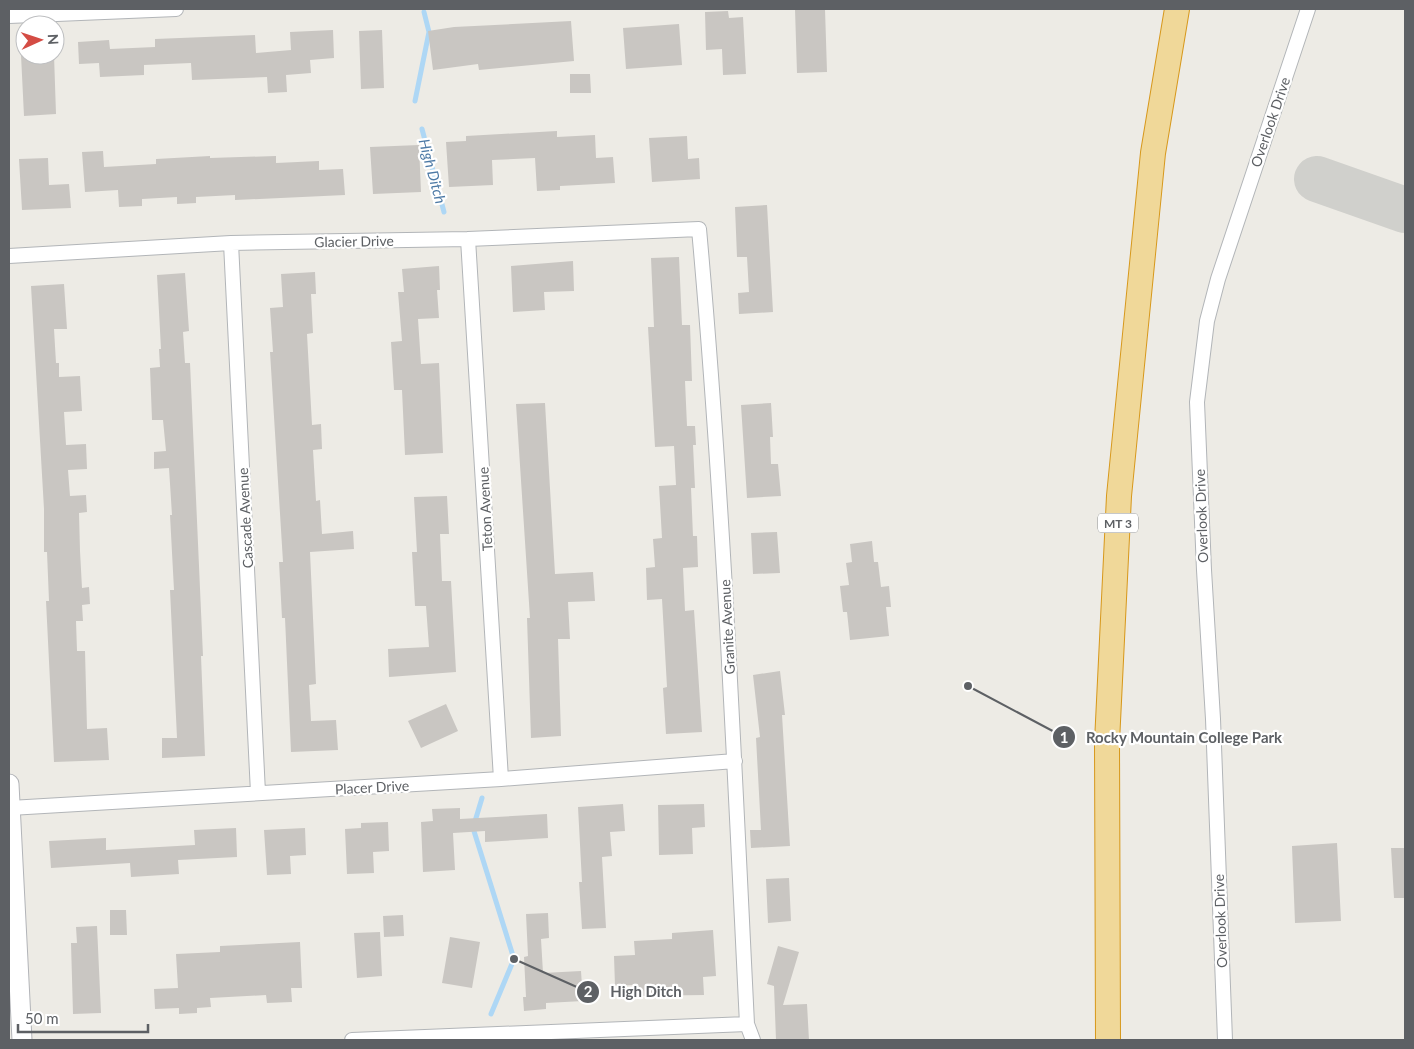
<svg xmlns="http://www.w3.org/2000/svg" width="1414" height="1049" font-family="Lato,sans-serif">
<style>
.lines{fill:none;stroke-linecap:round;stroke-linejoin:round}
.stream{stroke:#aed7f5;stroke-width:5}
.taxiway{stroke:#d0d0cc;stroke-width:46}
.building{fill:#c9c6c2}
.street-casing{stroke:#b2b5b8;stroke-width:16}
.secondary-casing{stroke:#b2b4b8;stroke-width:21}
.highway-casing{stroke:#d7981b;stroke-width:26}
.street{stroke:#fff;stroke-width:14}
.secondary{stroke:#fff;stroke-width:19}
.highway{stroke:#f0d899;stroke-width:24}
.labels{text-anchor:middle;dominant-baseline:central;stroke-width:4.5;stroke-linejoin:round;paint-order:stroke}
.shield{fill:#fff;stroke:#8e9092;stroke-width:1}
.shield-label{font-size:12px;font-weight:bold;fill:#5d6064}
.street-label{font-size:14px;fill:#5d6064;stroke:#fff}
.water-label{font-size:15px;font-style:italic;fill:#4c79a5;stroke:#fff}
.leader{fill:none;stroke:#5d6064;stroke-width:2}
.callout-dot{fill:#5d6064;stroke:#fff;stroke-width:2}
.mark-label{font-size:15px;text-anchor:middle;font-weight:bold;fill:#fff}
.callout-label{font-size:15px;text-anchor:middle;font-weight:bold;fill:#5d6064;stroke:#fff;stroke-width:4.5;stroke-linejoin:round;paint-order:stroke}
</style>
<rect width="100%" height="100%" fill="#edebe5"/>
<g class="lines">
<path class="stream" d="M 415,101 L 429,32 L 424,12
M 422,129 L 444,212
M 482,798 L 473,828 L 514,959 L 491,1014"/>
<path class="taxiway" d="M 1317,179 L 1405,210"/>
</g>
<path class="building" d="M 795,9 L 825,9 L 827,72 L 797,73 Z
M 728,11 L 729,18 L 743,17 L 746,74 L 723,75 L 722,49 L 706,50 L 705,12 Z
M 571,21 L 574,61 L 479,70 L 478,64 L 433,70 L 428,31 L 454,27 Z
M 679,24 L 682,65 L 626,69 L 623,28 Z
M 333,30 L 334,58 L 310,60 L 311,73 L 286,75 L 287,92 L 268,93 L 267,77 L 192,80 L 191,63 L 144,65 L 144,75 L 100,77 L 99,63 L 79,64 L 78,42 L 109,40 L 110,49 L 155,47 L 155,39 L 255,35 L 256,53 L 291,50 L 290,32 Z
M 382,30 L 384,88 L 361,89 L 359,31 Z
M 21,55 L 54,55 L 56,114 L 24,116 Z
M 570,74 L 590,74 L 591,93 L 570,93 Z
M 557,131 L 557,137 L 595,135 L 596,158 L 613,157 L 615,183 L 560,186 L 560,190 L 537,191 L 535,158 L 492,160 L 493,185 L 449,187 L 446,142 L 466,141 L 466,136 Z
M 687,136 L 688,159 L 699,158 L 700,179 L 652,182 L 649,138 Z
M 419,145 L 421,192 L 373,194 L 370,147 Z
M 103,151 L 104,167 L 156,164 L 156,159 L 210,156 L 210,158 L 276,156 L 276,163 L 319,161 L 319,170 L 343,169 L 345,195 L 235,200 L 235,195 L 196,197 L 196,203 L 177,204 L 177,197 L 142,199 L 142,206 L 119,207 L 118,190 L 85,192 L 82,152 Z
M 48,158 L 49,185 L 69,184 L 71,208 L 22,210 L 19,159 Z
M 767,205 L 773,312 L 739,314 L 738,293 L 749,292 L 747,257 L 737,257 L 735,207 Z
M 679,257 L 682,325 L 690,325 L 692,381 L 685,381 L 687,426 L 695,426 L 696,445 L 693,445 L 695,488 L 691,488 L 693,536 L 697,536 L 698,567 L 683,568 L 685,611 L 694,610 L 702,732 L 666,734 L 663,688 L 667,687 L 662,599 L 647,600 L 646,568 L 655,567 L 653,539 L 662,538 L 659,486 L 676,485 L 674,446 L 655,447 L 648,327 L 654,327 L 651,258 Z
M 573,261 L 574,291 L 544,292 L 545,310 L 513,312 L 511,266 Z
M 439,266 L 440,290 L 437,290 L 439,318 L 418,319 L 421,364 L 439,363 L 443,453 L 405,455 L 402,390 L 394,390 L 391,342 L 402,341 L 398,292 L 404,292 L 402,269 Z
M 315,272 L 316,294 L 311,294 L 313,333 L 307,334 L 312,425 L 321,424 L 322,449 L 313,450 L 316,501 L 320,500 L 322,534 L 353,531 L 354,549 L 310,552 L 316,684 L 309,685 L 311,721 L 336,720 L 338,750 L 291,752 L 285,618 L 282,618 L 279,562 L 283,562 L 270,352 L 273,352 L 270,308 L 283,307 L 281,274 Z
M 185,273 L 189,331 L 183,332 L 185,363 L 190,363 L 203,656 L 201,656 L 205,756 L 162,758 L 162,738 L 177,738 L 170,590 L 174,590 L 170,515 L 172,515 L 169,468 L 154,469 L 154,452 L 166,451 L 163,420 L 152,420 L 150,368 L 160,367 L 159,349 L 161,349 L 157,275 Z
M 64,284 L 67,329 L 54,329 L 56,363 L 59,363 L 59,377 L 80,376 L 82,411 L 64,412 L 66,445 L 86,444 L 87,469 L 68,470 L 70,496 L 86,495 L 87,512 L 79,513 L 80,551 L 82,588 L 89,587 L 90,604 L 82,605 L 83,621 L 76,621 L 77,651 L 85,651 L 87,729 L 107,728 L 109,760 L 54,762 L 46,601 L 49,601 L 47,552 L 44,552 L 44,509 L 31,286 Z
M 545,403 L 555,574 L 593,572 L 595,601 L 568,602 L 570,639 L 558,639 L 561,736 L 531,738 L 527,618 L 530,618 L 516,404 Z
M 771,403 L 773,437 L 770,437 L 771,464 L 778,464 L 781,496 L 747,498 L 741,405 Z
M 447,496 L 449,534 L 440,534 L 442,581 L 451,581 L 456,672 L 389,677 L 388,649 L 429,647 L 426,606 L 415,606 L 412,552 L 417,552 L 414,497 Z
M 777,532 L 780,573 L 753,574 L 751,533 Z
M 872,541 L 874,562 L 878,562 L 881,587 L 889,586 L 891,607 L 886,607 L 889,636 L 850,640 L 847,612 L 843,612 L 840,586 L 849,585 L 846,563 L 852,562 L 850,544 Z
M 780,671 L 785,715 L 782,715 L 790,846 L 751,848 L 750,830 L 761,830 L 756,738 L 760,737 L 753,675 Z
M 446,704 L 458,731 L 421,748 L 408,721 Z
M 623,804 L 625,831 L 610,832 L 612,856 L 602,857 L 606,928 L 582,929 L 579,882 L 582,882 L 578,807 Z
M 704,804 L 705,827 L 692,828 L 693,854 L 659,855 L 658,805 Z
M 460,808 L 460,819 L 547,814 L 548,838 L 485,842 L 485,831 L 453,833 L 455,870 L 423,872 L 421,822 L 433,821 L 432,809 Z
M 388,822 L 389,851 L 373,852 L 374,873 L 347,874 L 345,829 L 361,828 L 361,823 Z
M 236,828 L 237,857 L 178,860 L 179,874 L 131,877 L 130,863 L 51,868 L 49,841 L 106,838 L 106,850 L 195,845 L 194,830 Z
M 305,828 L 306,855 L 290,856 L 291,874 L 267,875 L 264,830 Z
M 1337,843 L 1341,921 L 1295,923 L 1292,846 Z
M 1391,848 L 1405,848 L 1405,898 L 1394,898 Z
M 789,878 L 791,921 L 768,923 L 766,879 Z
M 110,910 L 126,910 L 127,935 L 110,935 Z
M 548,913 L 549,938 L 541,939 L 543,973 L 581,971 L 583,1001 L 546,1003 L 546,1009 L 524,1011 L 523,997 L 526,997 L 524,957 L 528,956 L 526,914 Z
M 403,915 L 404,936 L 384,937 L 383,916 Z
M 97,926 L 101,1013 L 73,1014 L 71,943 L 77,943 L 76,927 Z
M 713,930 L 716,976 L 703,977 L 704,995 L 634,996 L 633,985 L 615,986 L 614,956 L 635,955 L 634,941 L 672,939 L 672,933 Z
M 380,932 L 382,976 L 357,978 L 354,933 Z
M 450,937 L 480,942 L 472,988 L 442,983 Z
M 300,942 L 302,988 L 291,988 L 292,1002 L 267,1003 L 266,995 L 210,998 L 211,1007 L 197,1008 L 197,1013 L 179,1014 L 179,1008 L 155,1009 L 154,989 L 178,988 L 176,954 L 220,952 L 220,946 Z
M 778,946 L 799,952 L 783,1005 L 807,1004 L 809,1040 L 776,1040 L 774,986 L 767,984 Z"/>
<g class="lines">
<g class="street-casing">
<path id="street" d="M 9,16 L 176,9
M 468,239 L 501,779
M 231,243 L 258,793
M 9,256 L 231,243 L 468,239 L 699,229 C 723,494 734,759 747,1024 L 753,1040
M 10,808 L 501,779 L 735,761
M 352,1040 L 747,1024
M 1225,1040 L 1213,719 L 1204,570 L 1197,402 L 1207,321 L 1218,279 L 1308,9"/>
</g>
<g class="secondary-casing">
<path id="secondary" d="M 9,784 L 22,1040"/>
</g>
<g class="highway-casing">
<path id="highway" d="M 1108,1040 L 1107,742 L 1119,496 L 1153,153 L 1177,9"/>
</g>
<use href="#street" class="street"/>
<use href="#secondary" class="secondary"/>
<use href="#highway" class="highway"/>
</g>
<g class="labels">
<rect class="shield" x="1098" y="513.5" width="40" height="19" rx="4"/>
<g class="shield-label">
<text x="1118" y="523">MT 3</text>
</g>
<g class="street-label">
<text transform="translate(1270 122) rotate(-71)">Overlook Drive</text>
<text transform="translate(354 241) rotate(-1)">Glacier Drive</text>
<text transform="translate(485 509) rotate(-93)">Teton Avenue</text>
<text transform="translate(1201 516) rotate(-92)">Overlook Drive</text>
<text transform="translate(245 518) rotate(-93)">Cascade Avenue</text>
<text transform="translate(727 627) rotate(-93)">Granite Avenue</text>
<text transform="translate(372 787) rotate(-3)">Placer Drive</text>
<text transform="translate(1220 921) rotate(-92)">Overlook Drive</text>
</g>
<g class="water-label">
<text transform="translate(433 171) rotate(75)">High Ditch</text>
</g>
</g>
<path class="leader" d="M968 686L1064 737M514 959L588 992"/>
<g class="callout-dot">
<circle cx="968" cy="686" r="5"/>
<circle cx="514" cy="959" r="5"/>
<circle cx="1064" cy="737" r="12"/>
<circle cx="588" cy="992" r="12"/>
</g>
<g class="mark-label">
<text x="1064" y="743">1</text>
<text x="588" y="997">2</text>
</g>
<g class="callout-label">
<text x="1184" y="743">Rocky Mountain College Park</text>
<text x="646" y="997">High Ditch</text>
</g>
<rect width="1414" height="1049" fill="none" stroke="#5d6064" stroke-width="20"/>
<g transform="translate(40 40) rotate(87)"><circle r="24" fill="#ffffff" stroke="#bebfc1"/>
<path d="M0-4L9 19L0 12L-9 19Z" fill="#d44c44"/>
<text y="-8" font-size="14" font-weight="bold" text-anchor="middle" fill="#5d6064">N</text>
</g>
<path d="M18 1024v8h130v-8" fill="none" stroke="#5d6064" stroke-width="2.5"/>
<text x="25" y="1024" font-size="15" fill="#5d6064" stroke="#ffffff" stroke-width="4" paint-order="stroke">50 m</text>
</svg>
